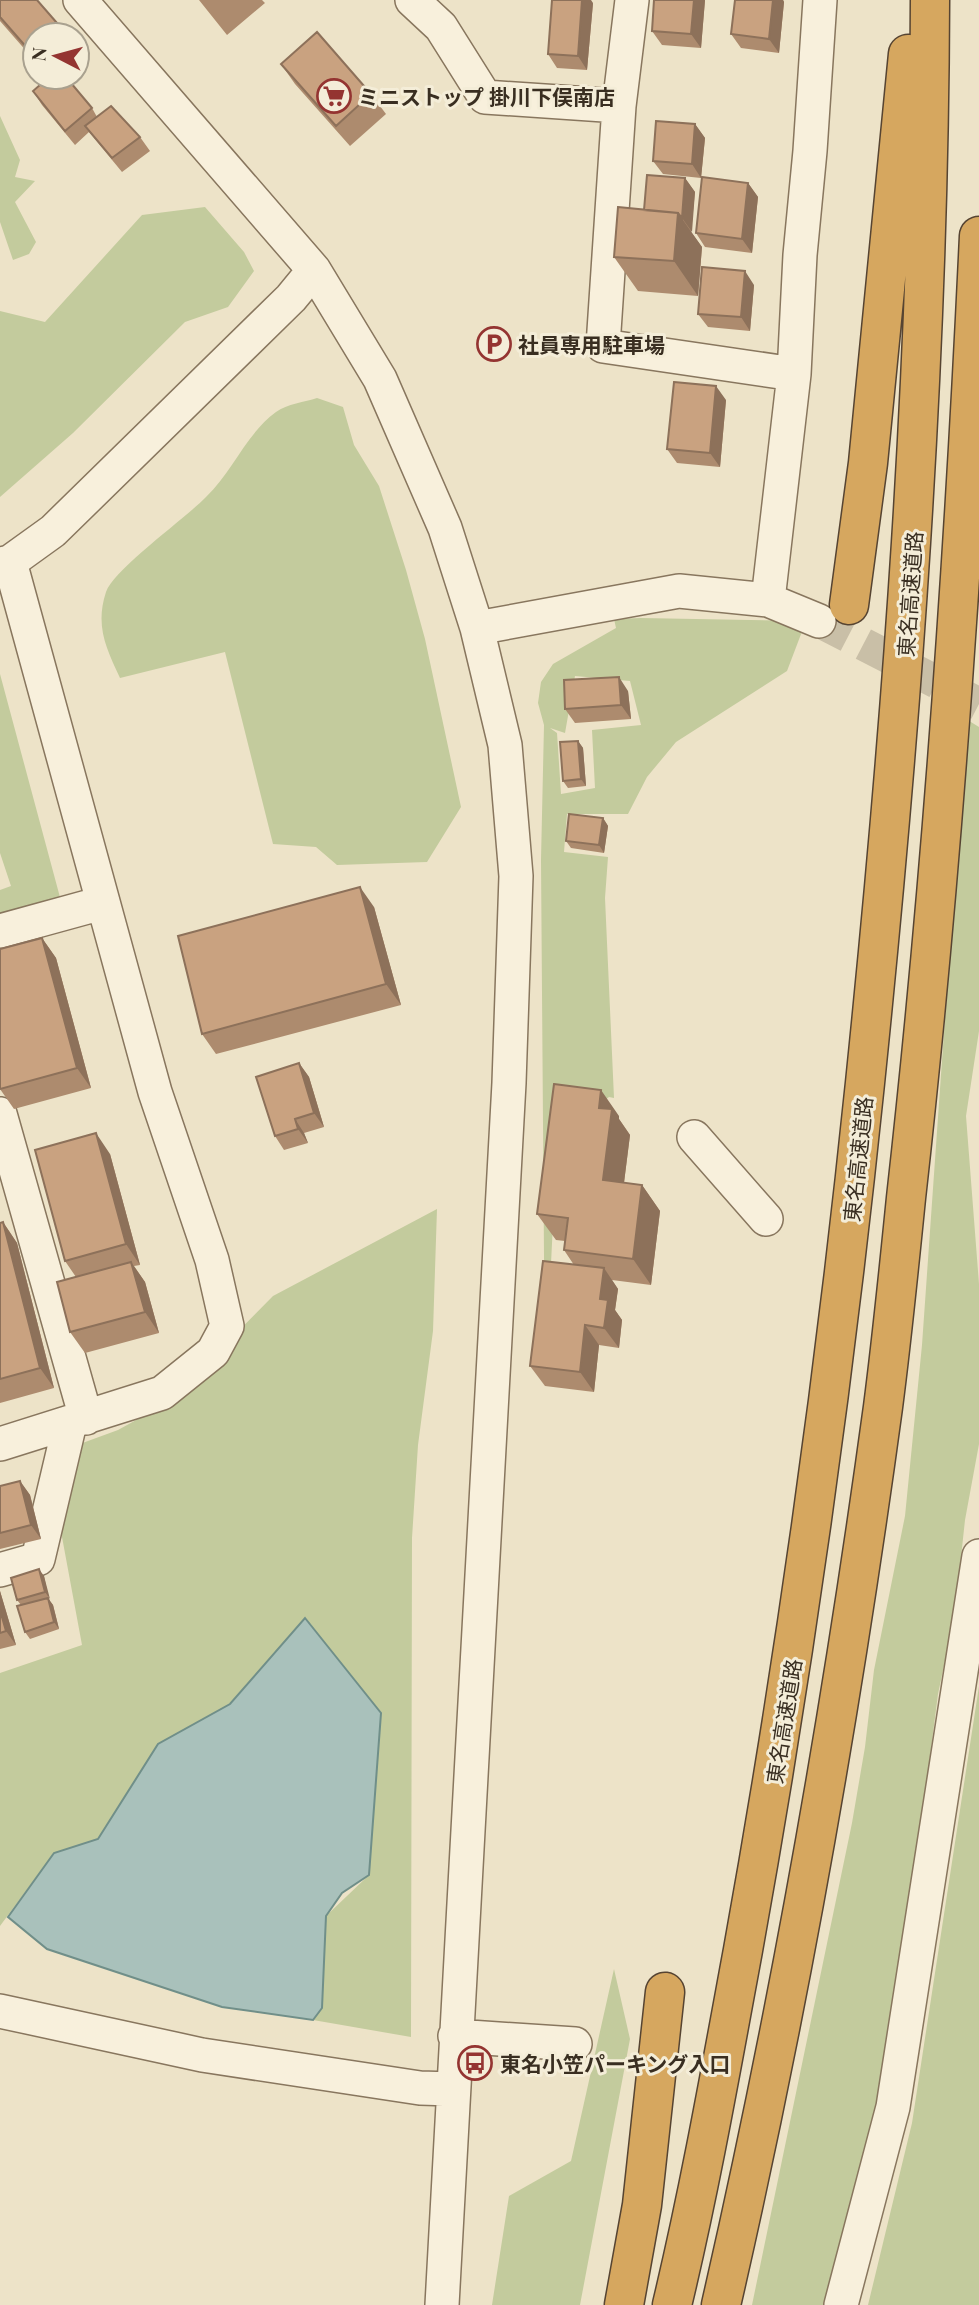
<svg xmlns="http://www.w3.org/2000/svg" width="979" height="2305" font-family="'Playfair Display','Noto Sans JP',serif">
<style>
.green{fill:#c3cb9d;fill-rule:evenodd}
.water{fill:#a9c1bb;stroke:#708f89;stroke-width:2}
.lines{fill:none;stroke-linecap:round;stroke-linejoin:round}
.minor-tunnel{stroke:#c9bfa7;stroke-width:33;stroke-dasharray:33 17;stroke-linecap:butt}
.minor-casing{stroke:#88765e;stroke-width:36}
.highway-casing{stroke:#564432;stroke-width:41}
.minor{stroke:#f8f0dc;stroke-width:33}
.highway{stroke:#d6a75f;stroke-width:38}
.wall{fill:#ad8b6e}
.shaded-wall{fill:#8d715a}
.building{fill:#c9a280;stroke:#8d715a;stroke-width:2}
.labels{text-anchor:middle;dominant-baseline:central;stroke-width:6;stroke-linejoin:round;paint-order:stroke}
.poi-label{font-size:21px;font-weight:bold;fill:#392e21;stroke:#f4edd8;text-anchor:start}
.street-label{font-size:21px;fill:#392e21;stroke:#f4edd8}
</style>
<rect width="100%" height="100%" fill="#ede3c8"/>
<path class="green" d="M 0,116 L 20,160 L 15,177 L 35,181 L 15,202 L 36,242 L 29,254 L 13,260 L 0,222 Z
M 205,207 L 244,252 L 254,271 L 228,307 L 185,322 L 73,433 L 0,497 L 0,311 L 45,322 L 142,215 Z
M 317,398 L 343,407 L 354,445 L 379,486 L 406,570 L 425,639 L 461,807 L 427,862 L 337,865 L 316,847 L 273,844 L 225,652 L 120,678 C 106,648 95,626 106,592 C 114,569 186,518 206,497 C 233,471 246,434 276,412 C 287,404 305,402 317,398 Z
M 641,618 L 806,621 L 787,671 L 676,742 L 647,777 L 628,814 L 567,814 L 564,852 L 608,857 L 605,898 L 614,1098 L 609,1097 L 600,1104 L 559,1101 L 545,1386 L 541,860 L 544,725 L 538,703 L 541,682 L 553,664 L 616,628 L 614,619 ZM 575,676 L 630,681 L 641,725 L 592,730 L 595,788 L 561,794 L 557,733 L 550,728 L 565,733 Z
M 0,674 L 61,901 L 0,918 L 0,890 L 11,886 L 0,853 Z
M 966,719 L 979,727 L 979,1031 L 966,1116 L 979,1284 L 979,1444 L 965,1520 L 955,1613 L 938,1694 L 895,2031 L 830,2305 L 752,2305 L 852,1823 L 865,1747 L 874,1670 L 905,1516 L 922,1345 Z
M 437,1209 L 433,1331 L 418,1445 L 412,1538 L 411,2037 L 313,2020 L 326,1916 L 369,1875 L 305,1618 L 230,1704 L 158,1744 L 98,1840 L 54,1853 L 0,1926 L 0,1673 L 82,1645 L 47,1456 L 118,1430 L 167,1403 L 273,1296 Z
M 979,1686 L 979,2305 L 868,2305 L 912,2123 Z
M 614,1969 L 630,2039 L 580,2305 L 492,2305 L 509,2196 L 571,2161 Z"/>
<path class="water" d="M 305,1618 L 381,1713 L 369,1875 L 342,1893 L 326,1916 L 322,2008 L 313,2020 L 222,2007 L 47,1949 L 8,1917 L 54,1853 L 98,1839 L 158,1744 L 230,1704 Z"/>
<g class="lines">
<path class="minor-tunnel" d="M 819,621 L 979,704"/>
<g class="minor-casing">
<path id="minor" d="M 80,0 L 314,270 L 380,379 L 445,528 L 477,628 L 505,745 L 516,876 L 509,1083 L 442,2305
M 412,0 L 441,27 L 485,97 L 619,106
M 632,0 L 619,106 L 603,346 L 794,374
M 0,564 L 10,562 L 53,531 L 291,298 L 314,270
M 768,600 L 794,374 L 800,255 L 810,151 L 820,0
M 477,628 L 679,591 L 768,600 L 819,621
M 0,931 L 102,903
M 0,1114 L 86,1418
M 694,1137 L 766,1219
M 0,1444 L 162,1393 L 213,1352 L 227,1326 L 212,1260 L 155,1092 L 10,562
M 0,1570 L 38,1559 L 70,1423
M 0,2011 L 202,2055 L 420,2088 L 452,2089
M 455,2036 L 575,2044
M 841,2305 L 893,2107 L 979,1556"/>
</g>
<g class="highway-casing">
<path id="highway" d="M 849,605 L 868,463 L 908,54
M 624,2305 L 642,2205 L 665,1992
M 672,2305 C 700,2188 721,2069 743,1950 C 795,1662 835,1374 865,1083 C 902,723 929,363 930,0
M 721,2305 C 789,2009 842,1708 883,1407 C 892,1338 899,1268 906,1198 C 942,878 964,558 979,236"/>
</g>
<use href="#minor" class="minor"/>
<use href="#highway" class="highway"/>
</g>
<path class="wall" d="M 0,0 L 57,23 L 65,35 L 35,35 L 35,61 L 0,21 Z
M 199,0 L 262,0 L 265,3 L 227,35 Z
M 705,0 L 701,48 L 662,45 L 652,31 Z
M 735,0 L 783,0 L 784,2 L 779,53 L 741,48 L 731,34 Z
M 593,3 L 587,70 L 557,68 L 548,54 Z
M 281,64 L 371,94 L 386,114 L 350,146 L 295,84 Z
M 33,91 L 92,108 L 97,117 L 140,137 L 150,151 L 122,172 L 89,132 L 75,145 L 42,105 Z
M 695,124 L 705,138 L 701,178 L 663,174 L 653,161 Z
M 685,178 L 695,192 L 691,232 L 702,247 L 698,296 L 638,291 L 614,257 L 644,210 Z
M 748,183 L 758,197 L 752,253 L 705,247 L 696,233 Z
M 754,285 L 750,331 L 708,327 L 698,314 Z
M 726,400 L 720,467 L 677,463 L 667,449 Z
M 628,691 L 631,719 L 575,723 L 565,709 Z
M 578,741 L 583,748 L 586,786 L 568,788 L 563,781 Z
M 603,818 L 608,826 L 604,853 L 571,848 L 566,841 Z
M 374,907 L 401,1005 L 216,1054 L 202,1034 Z
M 42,938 L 56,958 L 91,1088 L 14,1109 L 0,1089 Z
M 299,1063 L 309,1077 L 324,1127 L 304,1133 L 308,1143 L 284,1150 L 275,1136 Z
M 619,1116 L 619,1119 L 630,1135 L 624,1183 L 642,1185 L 660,1211 L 651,1285 L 612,1280 L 618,1289 L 615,1310 L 622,1320 L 619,1348 L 599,1345 L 594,1392 L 545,1386 L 530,1366 L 574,1265 L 564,1250 L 565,1241 L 556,1240 L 537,1214 Z
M 110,1154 L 140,1265 L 134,1266 L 145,1282 L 159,1333 L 85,1353 L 70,1332 L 76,1277 L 65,1261 Z
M 3,1222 L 17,1243 L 54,1388 L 0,1403 L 0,1223 Z
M 20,1481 L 30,1495 L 41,1539 L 0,1549 L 0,1486 Z
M 44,1576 L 49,1600 L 53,1605 L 59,1629 L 30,1639 L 25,1632 L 21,1605 L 17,1600 Z
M 0,1591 L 16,1645 L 0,1649 Z"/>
<path class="shaded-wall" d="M 582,0 L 591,0 L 593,3 L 587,70 L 578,56 Z
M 694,0 L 705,0 L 701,48 L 691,34 Z
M 773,0 L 783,0 L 784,2 L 779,53 L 769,39 Z
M 695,124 L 705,138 L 701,178 L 692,164 Z
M 685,178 L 695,192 L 692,232 L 682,218 Z
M 748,183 L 758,197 L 752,253 L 742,239 Z
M 678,213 L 702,247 L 698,296 L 674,261 Z
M 745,271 L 754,285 L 750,331 L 741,317 Z
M 716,386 L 726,400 L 720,467 L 710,453 Z
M 619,677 L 628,691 L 631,719 L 621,705 Z
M 578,741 L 583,748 L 586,786 L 581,779 Z
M 603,818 L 608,826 L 604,853 L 599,845 Z
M 360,887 L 374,907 L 401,1005 L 386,984 Z
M 42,938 L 56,958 L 91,1088 L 77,1068 Z
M 299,1063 L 309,1077 L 324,1127 L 314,1113 Z
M 601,1090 L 619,1116 L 619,1119 L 630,1135 L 621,1206 L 603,1180 L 599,1108 Z
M 295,1119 L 304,1133 L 308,1143 L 298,1129 Z
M 96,1133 L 110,1154 L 140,1265 L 126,1244 Z
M 642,1185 L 660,1211 L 651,1285 L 633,1259 Z
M 3,1222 L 17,1243 L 54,1388 L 40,1368 Z
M 131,1262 L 145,1282 L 159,1333 L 145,1312 Z
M 604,1268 L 618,1289 L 615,1310 L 622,1320 L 619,1348 L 604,1328 L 600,1299 Z
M 585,1325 L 599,1345 L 594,1392 L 580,1372 Z
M 20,1481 L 30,1495 L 41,1539 L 31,1525 Z
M 39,1569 L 44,1576 L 50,1599 L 45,1592 Z
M 0,1591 L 16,1645 L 6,1631 L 0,1610 Z
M 48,1598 L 53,1605 L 59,1629 L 54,1622 Z"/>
<path class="building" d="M 0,0 L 37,0 L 57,23 L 44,35 L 35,35 L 35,43 L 28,49 L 0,17 Z
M 552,0 L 582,0 L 578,56 L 548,54 Z
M 654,0 L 694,0 L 691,34 L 652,31 Z
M 735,0 L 773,0 L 769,39 L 731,34 Z
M 317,32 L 371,94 L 336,126 L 281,64 Z
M 49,77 L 66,77 L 92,108 L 65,131 L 33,91 Z
M 111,106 L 140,137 L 112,158 L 85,126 Z
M 656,121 L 695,124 L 692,164 L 653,161 Z
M 647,175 L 685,178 L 682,218 L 678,213 L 644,210 Z
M 702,177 L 748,183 L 742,239 L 696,233 Z
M 618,207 L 678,213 L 674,261 L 614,257 Z
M 702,267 L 745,271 L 741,317 L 698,314 Z
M 674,382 L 716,386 L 710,453 L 667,449 Z
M 619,677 L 621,705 L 565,709 L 564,680 Z
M 578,741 L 581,779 L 563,781 L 560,742 Z
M 569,814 L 603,818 L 599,845 L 566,841 Z
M 360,887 L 386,984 L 202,1034 L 178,936 Z
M 42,938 L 77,1068 L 0,1089 L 0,949 Z
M 299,1063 L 314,1113 L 295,1119 L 298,1129 L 275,1136 L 256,1077 Z
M 554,1084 L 601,1090 L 599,1108 L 612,1109 L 603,1180 L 642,1185 L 633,1259 L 564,1250 L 568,1218 L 537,1214 Z
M 96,1133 L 126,1244 L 65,1261 L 35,1150 Z
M 3,1222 L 40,1368 L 0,1379 L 0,1223 Z
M 543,1261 L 604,1268 L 600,1299 L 608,1300 L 604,1328 L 585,1325 L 580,1372 L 530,1366 Z
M 131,1262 L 145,1312 L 70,1332 L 57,1282 Z
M 20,1481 L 31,1525 L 0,1533 L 0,1486 Z
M 39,1569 L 45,1592 L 17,1600 L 11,1578 Z
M 48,1598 L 54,1622 L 25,1632 L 17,1606 Z
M 0,1610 L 6,1631 L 0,1633 Z"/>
<defs>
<g id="supermarket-ring" transform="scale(1.75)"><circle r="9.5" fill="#f4edd8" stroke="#943431" stroke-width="1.5"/><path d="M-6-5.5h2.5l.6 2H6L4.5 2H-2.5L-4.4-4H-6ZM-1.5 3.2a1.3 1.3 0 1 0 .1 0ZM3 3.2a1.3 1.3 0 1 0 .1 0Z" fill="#943431"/></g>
<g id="parking-ring" transform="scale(1.75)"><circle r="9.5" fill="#f4edd8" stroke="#943431" stroke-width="1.5"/><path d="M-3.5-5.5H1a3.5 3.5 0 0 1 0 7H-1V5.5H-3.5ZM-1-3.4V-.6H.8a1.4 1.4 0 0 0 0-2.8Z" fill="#943431"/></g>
<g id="bus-ring" transform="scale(1.75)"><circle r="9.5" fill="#f4edd8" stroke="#943431" stroke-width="1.5"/><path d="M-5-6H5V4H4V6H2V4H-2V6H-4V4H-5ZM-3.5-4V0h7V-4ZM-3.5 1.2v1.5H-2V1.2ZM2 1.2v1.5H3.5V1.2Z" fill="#943431"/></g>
</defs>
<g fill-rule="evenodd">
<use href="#supermarket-ring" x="334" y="96"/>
<use href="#parking-ring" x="494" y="344"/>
<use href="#bus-ring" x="475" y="2063"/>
</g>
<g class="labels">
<g class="poi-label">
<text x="358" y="96">ミニストップ 掛川下俣南店</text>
<text x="518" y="344">社員専用駐車場</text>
<text x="500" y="2063">東名小笠パーキング入口</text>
</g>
<g class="street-label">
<text transform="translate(909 594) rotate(-86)">東名高速道路</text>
<text transform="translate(857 1159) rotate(-84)">東名高速道路</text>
<text transform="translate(783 1721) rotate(-81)">東名高速道路</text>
</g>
</g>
<g transform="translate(56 56) rotate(276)"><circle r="33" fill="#f4edd8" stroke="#a9a18f" stroke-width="2"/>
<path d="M0-5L12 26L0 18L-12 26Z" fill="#943431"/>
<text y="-10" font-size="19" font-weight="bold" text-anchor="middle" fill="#392e21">N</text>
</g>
</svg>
